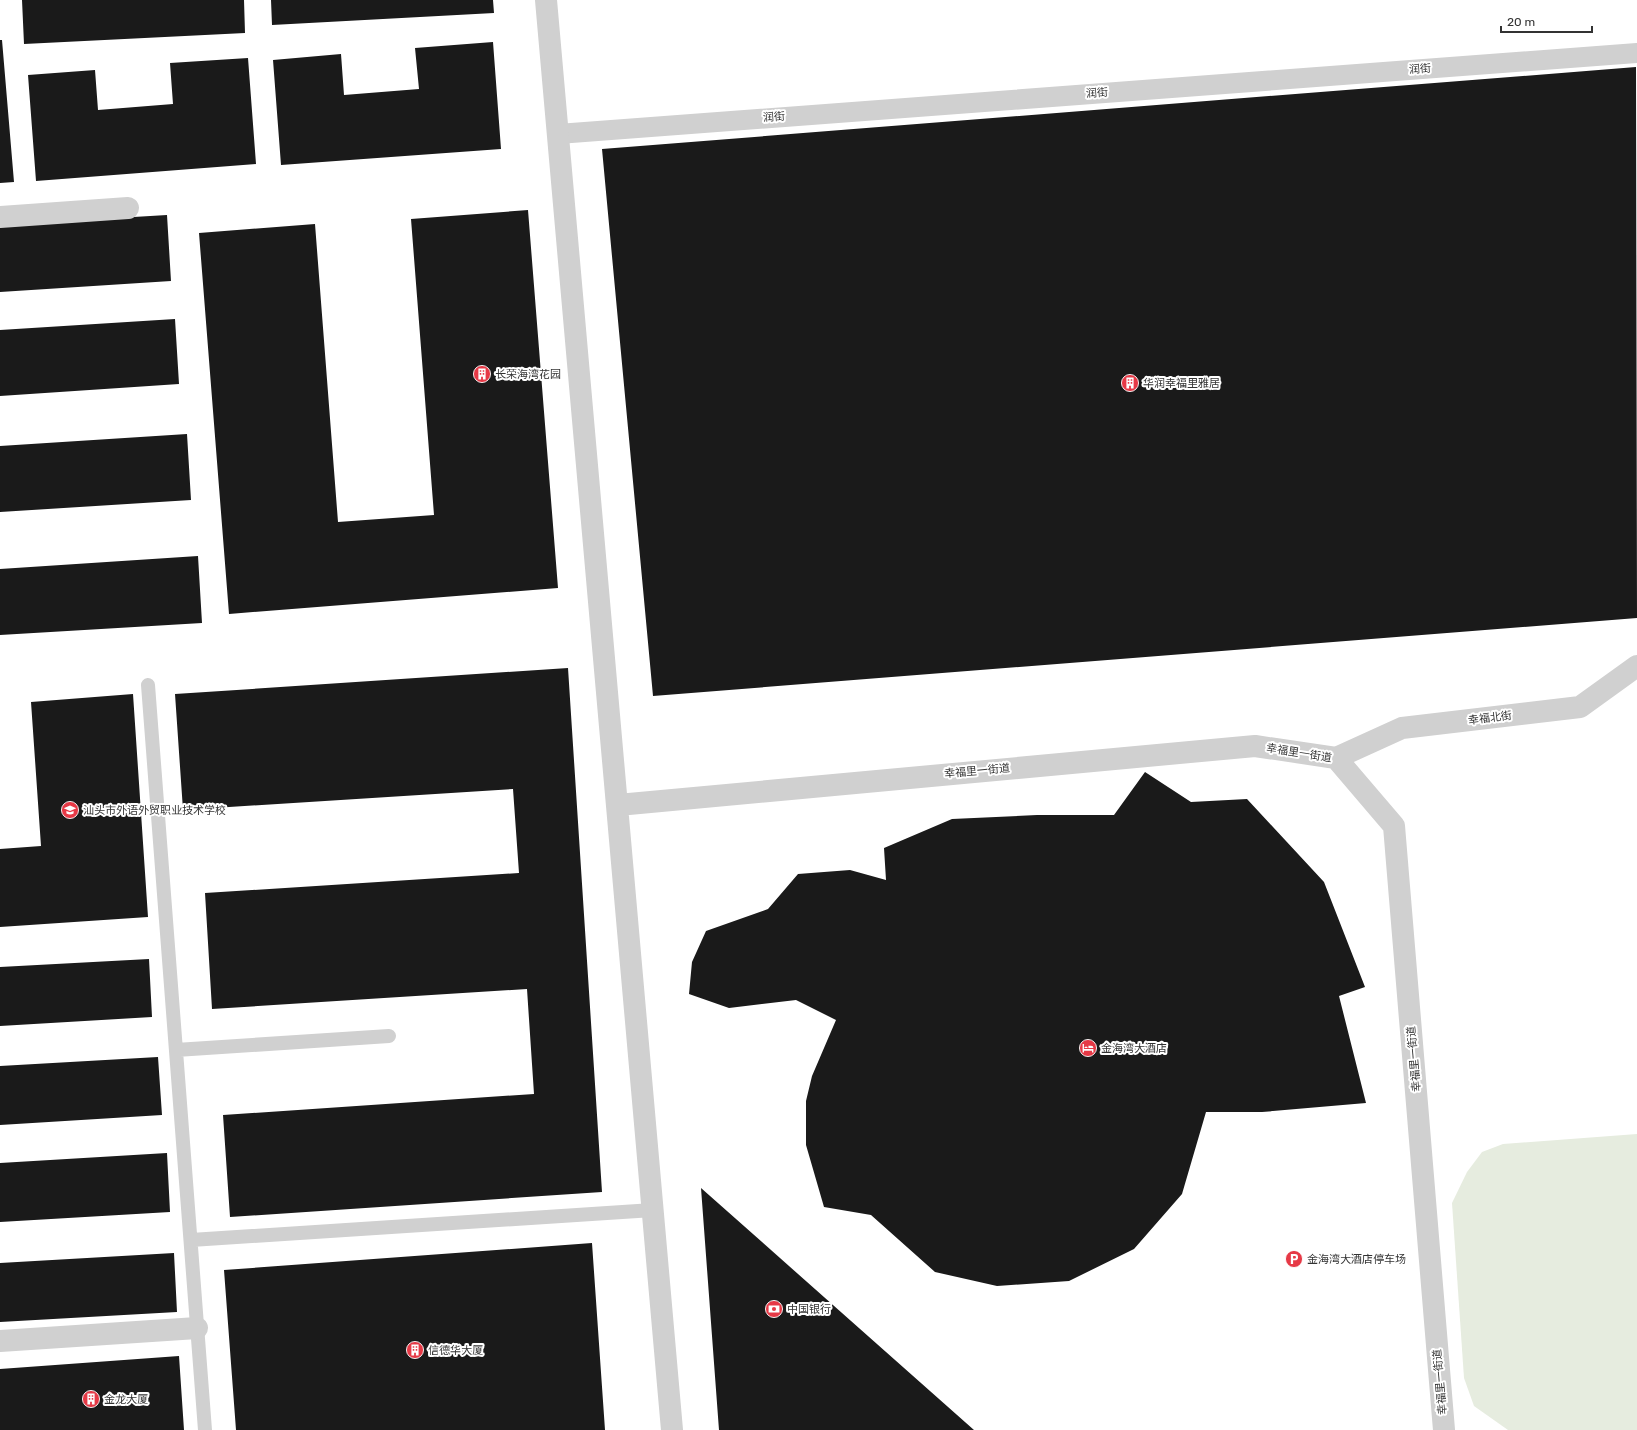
<svg xmlns="http://www.w3.org/2000/svg" width="1637" height="1430" font-family="Rubik,'Noto Sans SC',sans-serif">
<style>
.green{fill:#e6ecdf}
.building{fill:#1a1a1a}
.lines{fill:none;stroke-linecap:round;stroke-linejoin:round}
.service{stroke:#d0d0d0;stroke-width:14}
.pedestrian{stroke:#d0d0d0;stroke-width:20}
.minor{stroke:#d0d0d0;stroke-width:22}
.labels{text-anchor:middle;dominant-baseline:central;stroke-width:4;stroke-linejoin:round;paint-order:stroke}
.street-label{font-size:11px;fill:#333;stroke:#fff}
.poi-label{font-size:11px;fill:#333;stroke:#fff;text-anchor:start}
</style>
<rect width="100%" height="100%" fill="#fff"/>
<path class="green" d="M 1637,1134 L 1637,1430 L 1508,1430 L 1474,1406 L 1464,1378 L 1452,1203 L 1467,1172 L 1482,1152 L 1503,1144 Z"/>
<path class="building" d="M 22,0 L 244,0 L 245,33 L 24,44 Z
M 271,0 L 493,0 L 494,13 L 272,25 Z
M 0,40 L 2,40 L 14,182 L 0,183 Z
M 493,42 L 501,149 L 281,165 L 273,60 L 341,54 L 344,95 L 419,89 L 415,48 Z
M 248,58 L 256,164 L 36,181 L 28,75 L 95,70 L 98,110 L 173,104 L 170,63 Z
M 1636,67 L 1637,618 L 653,696 L 602,149 Z
M 528,210 L 558,588 L 229,614 L 199,233 L 315,224 L 338,522 L 434,515 L 411,219 Z
M 167,215 L 171,281 L 0,292 L 0,225 Z
M 175,319 L 179,384 L 0,396 L 0,330 Z
M 187,434 L 191,500 L 0,512 L 0,446 Z
M 198,556 L 202,623 L 0,635 L 0,569 Z
M 568,668 L 602,1192 L 230,1217 L 223,1115 L 534,1094 L 527,989 L 212,1009 L 205,893 L 519,873 L 513,789 L 183,810 L 175,694 Z
M 133,694 L 148,917 L 0,927 L 0,849 L 41,846 L 31,702 Z
M 1145,772 L 1191,802 L 1247,799 L 1324,882 L 1365,987 L 1339,996 L 1366,1103 L 1262,1112 L 1206,1112 L 1182,1194 L 1134,1249 L 1069,1281 L 997,1286 L 935,1272 L 871,1215 L 824,1207 L 806,1145 L 806,1101 L 812,1076 L 836,1020 L 796,1000 L 729,1008 L 689,994 L 692,962 L 706,931 L 768,909 L 798,874 L 850,870 L 886,880 L 884,848 L 952,819 L 1037,815 L 1114,815 Z
M 149,959 L 152,1017 L 0,1026 L 0,967 Z
M 158,1057 L 162,1115 L 0,1125 L 0,1066 Z
M 167,1153 L 170,1212 L 0,1222 L 0,1163 Z
M 701,1188 L 974,1430 L 719,1430 Z
M 592,1243 L 605,1430 L 236,1430 L 224,1270 Z
M 174,1253 L 177,1312 L 0,1322 L 0,1263 Z
M 179,1356 L 184,1430 L 0,1430 L 0,1369 Z"/>
<g class="lines">
<path class="service" d="M 148,685 L 205,1430
M 176,1050 L 389,1036
M 191,1240 L 653,1210"/>
<path class="pedestrian" d="M 558,134 L 1637,53"/>
<path class="minor" d="M 546,0 L 672,1430
M 0,217 L 128,208
M 1336,758 L 1402,728 L 1580,707 L 1637,666
M 618,805 L 1255,746 L 1336,758 L 1394,826 L 1444,1430
M 0,1341 L 197,1328"/>
</g>
<defs>
<g id="building-disc" transform="scale(0.9)"><circle r="9.5" fill="#e63946" stroke="#fff"/><path d="M-4-6H4V6H1V3H-1V6H-4ZM-2.5-4.3h1.7v1.8h-1.7ZM.8-4.3h1.7v1.8H.8ZM-2.5-1h1.7V.8h-1.7ZM.8-1h1.7V.8H.8Z" fill="#fff"/></g>
<g id="school-disc" transform="scale(0.9)"><circle r="9.5" fill="#e63946" stroke="#fff"/><path d="M0-5L7-2L0 1L-7-2ZM-4 1L0 2.5L4 1V4Q0 6-4 4Z" fill="#fff"/></g>
<g id="hotel-disc" transform="scale(0.9)"><circle r="9.5" fill="#e63946" stroke="#fff"/><path d="M-6-4.5h1.5V1H6V5H4.5V3h-9V5H-6ZM-4 0a1.8 1.8 0 1 1 3.6 0ZM.5 0V-2.5h3Q6-2.5 6 0Z" fill="#fff"/></g>
<g id="parking-disc" transform="scale(0.9)"><circle r="9.5" fill="#e63946" stroke="#fff"/><path d="M-3.5-5.5H1a3.5 3.5 0 0 1 0 7H-1V5.5H-3.5ZM-1-3.4V-.6H.8a1.4 1.4 0 0 0 0-2.8Z" fill="#fff"/></g>
<g id="bank-disc" transform="scale(0.9)"><circle r="9.5" fill="#e63946" stroke="#fff"/><path d="M-6-4H6V4H-6ZM0-2.3a2.3 2.3 0 1 0 0 4.6a2.3 2.3 0 1 0 0-4.6Z" fill="#fff"/></g>
</defs>
<g fill-rule="evenodd">
<use href="#building-disc" x="482" y="374"/>
<use href="#building-disc" x="1130" y="383"/>
<use href="#school-disc" x="70" y="810"/>
<use href="#hotel-disc" x="1088" y="1048"/>
<use href="#parking-disc" x="1294" y="1259"/>
<use href="#bank-disc" x="774" y="1309"/>
<use href="#building-disc" x="415" y="1350"/>
<use href="#building-disc" x="91" y="1399"/>
</g>
<g class="labels">
<g class="street-label">
<text transform="translate(1420 69) rotate(-4)">润街</text>
<text transform="translate(1097 93) rotate(-4)">润街</text>
<text transform="translate(774 117) rotate(-4)">润街</text>
<text transform="translate(1490 718) rotate(-7)">幸福北街</text>
<text transform="translate(1299 753) rotate(9)">幸福里一街道</text>
<text transform="translate(977 771) rotate(-5)">幸福里一街道</text>
<text transform="translate(1414 1059) rotate(-95)">幸福里一街道</text>
<text transform="translate(1440 1382) rotate(-95)">幸福里一街道</text>
</g>
<g class="poi-label">
<text x="495" y="374">长荣海湾花园</text>
<text x="1143" y="383">华润幸福里雅居</text>
<text x="83" y="810">汕头市外语外贸职业技术学校</text>
<text x="1101" y="1048">金海湾大酒店</text>
<text x="1307" y="1259">金海湾大酒店停车场</text>
<text x="787" y="1309">中国银行</text>
<text x="428" y="1350">信德华大厦</text>
<text x="104" y="1399">金龙大厦</text>
</g>
</g>
<path d="M1501 26v6h91v-6" fill="none" stroke="#333333" stroke-width="2"/>
<text x="1507" y="26" font-size="12" fill="#333333" stroke="#ffffff" stroke-width="3" paint-order="stroke">20 m</text>
</svg>
